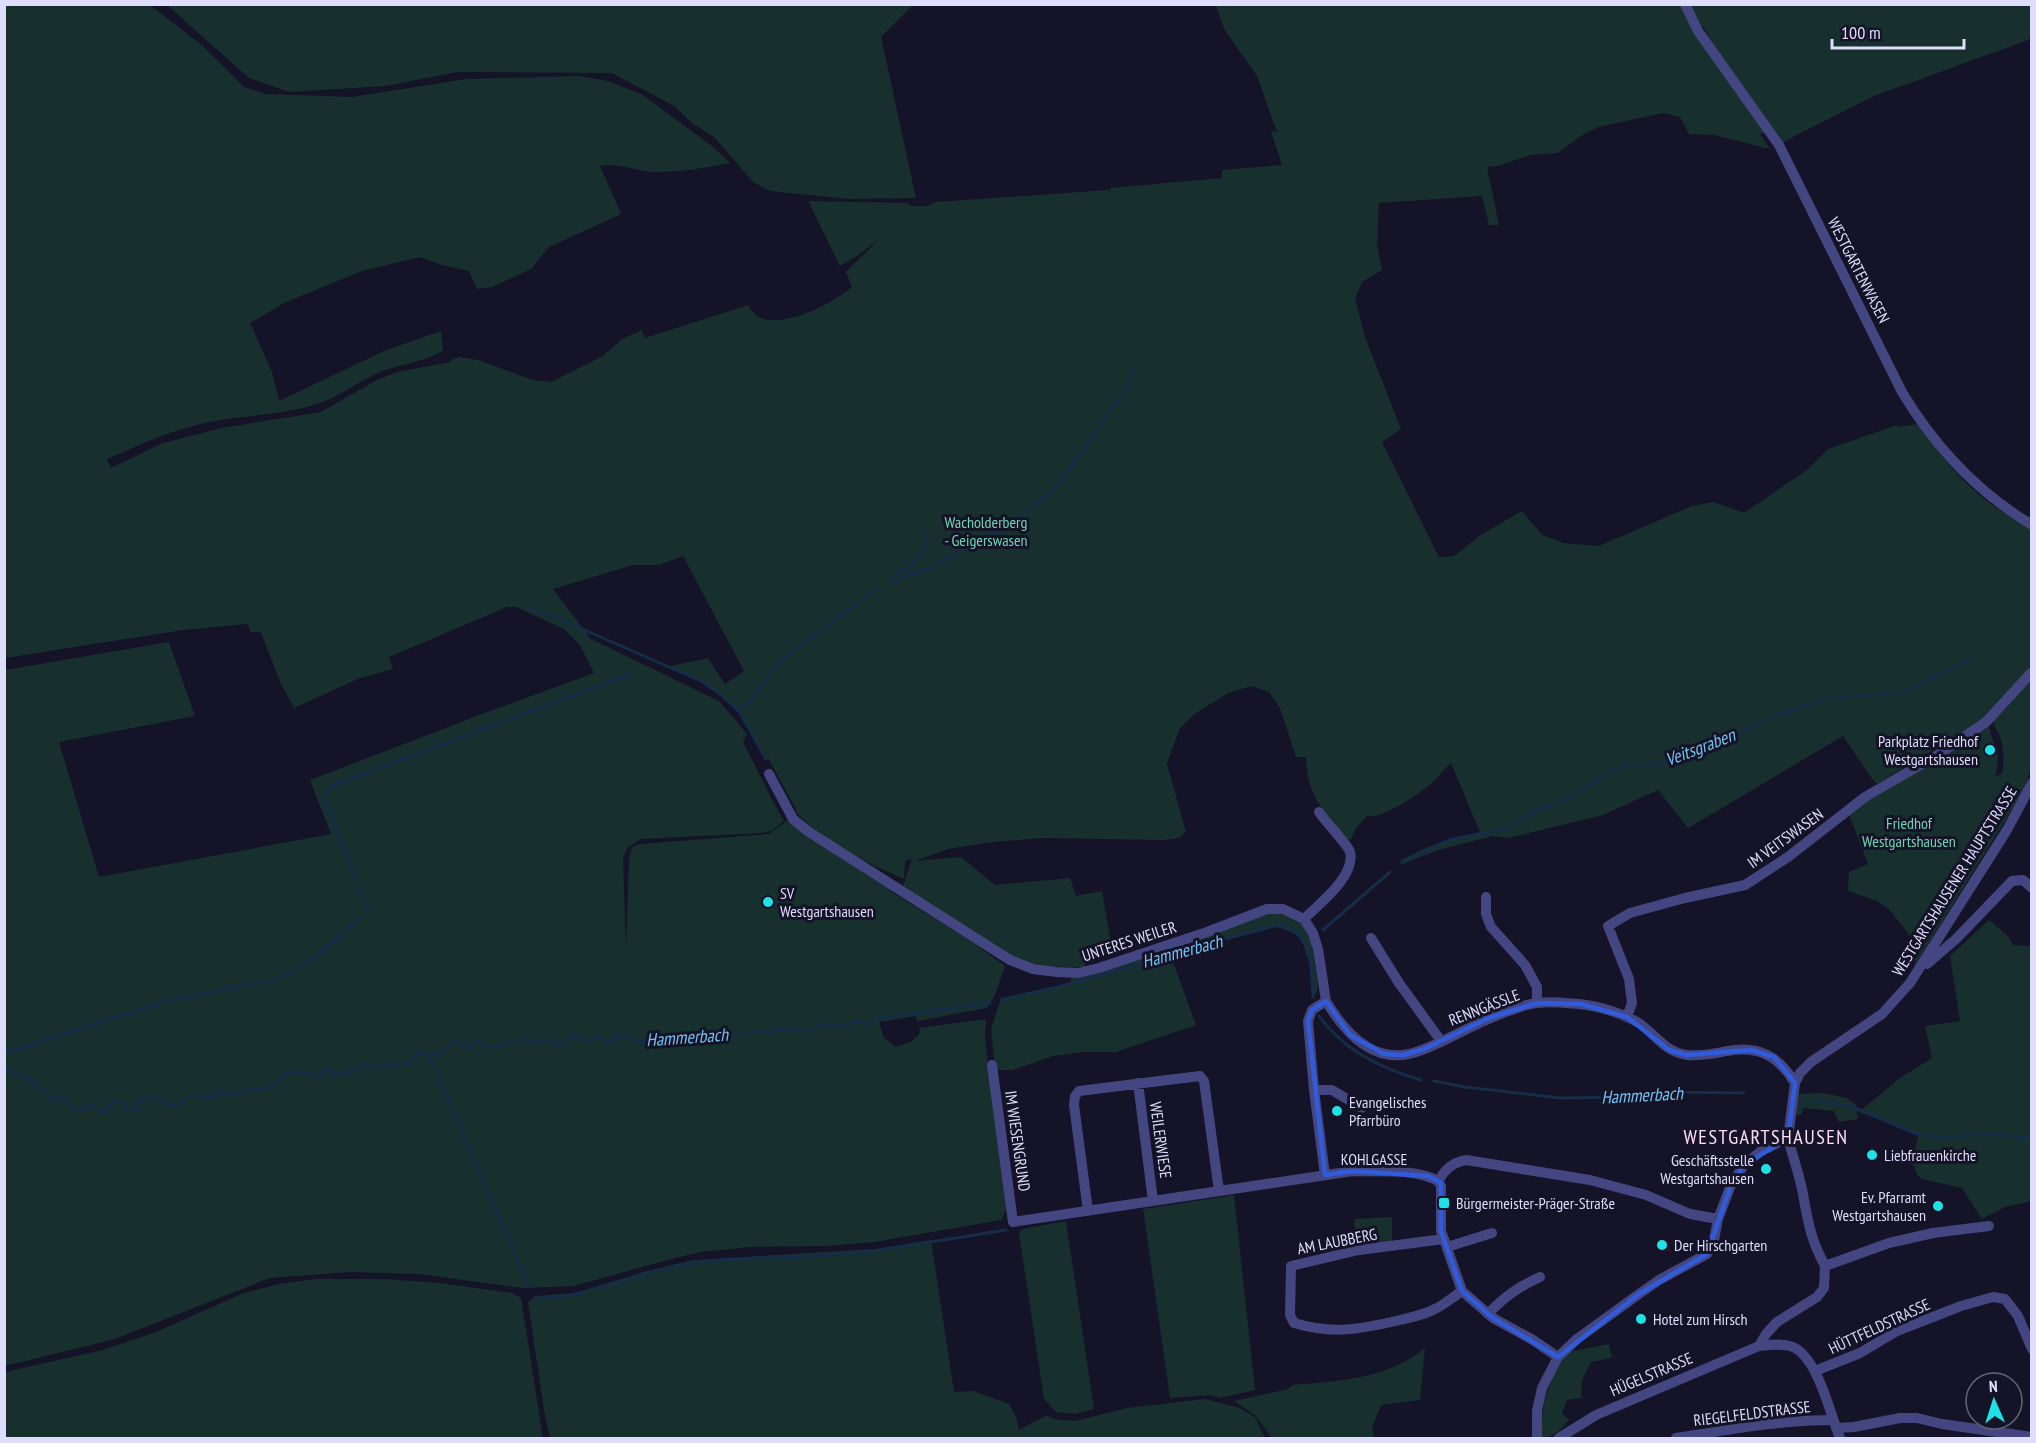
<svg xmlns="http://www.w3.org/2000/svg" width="2036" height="1443" font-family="'PT Sans Narrow',sans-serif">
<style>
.green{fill:#17302d}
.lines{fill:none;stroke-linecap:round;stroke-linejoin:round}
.stream{stroke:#152d49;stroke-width:3}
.minor{stroke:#434681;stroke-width:10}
.marked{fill:none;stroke:#305cdc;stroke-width:4.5;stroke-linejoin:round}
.poi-dot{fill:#1ee3e6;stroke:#151327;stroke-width:2}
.labels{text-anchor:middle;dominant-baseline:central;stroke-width:6;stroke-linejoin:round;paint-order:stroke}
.street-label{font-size:16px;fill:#deddfb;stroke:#151327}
.park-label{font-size:16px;fill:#70d4b3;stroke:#151327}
.poi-label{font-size:16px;fill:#deddfb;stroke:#151327;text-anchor:start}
.water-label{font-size:18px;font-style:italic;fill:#76c2f0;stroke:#151327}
.quarter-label{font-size:20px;letter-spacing:1.5px;fill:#fbdef3;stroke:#151327}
</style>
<rect width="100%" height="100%" fill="#151327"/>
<path class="green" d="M 5,5 L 150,5 L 203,46 L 244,87 L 265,94 L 352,97 L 466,79 L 578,76 L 608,81 L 643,95 L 712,146 L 730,163 C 705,168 681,172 656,172 C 637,172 619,162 600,166 L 621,214 L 549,247 L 531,269 L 492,287 L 477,289 L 469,271 L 442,265 L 420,257 L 362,271 L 286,302 L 250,323 L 272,372 L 279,401 L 384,351 L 441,331 L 443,350 C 429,361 401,364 383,371 C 360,380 338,398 314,405 C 280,415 244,415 210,422 C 174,429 141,444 107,459 L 111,468 L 163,443 L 222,428 L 321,412 L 375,381 L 397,372 L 450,362 L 453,359 L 459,357 L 478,360 L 533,380 L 551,382 L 603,356 L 622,339 L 642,330 L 645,338 L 748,305 C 750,308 754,314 757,316 C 781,331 833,303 852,287 L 846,272 L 880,238 L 860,254 L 840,266 L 808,201 L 908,203 L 911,206 L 927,206 L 935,202 L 1108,190 L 1110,191 L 1110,188 L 1222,178 L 1222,170 L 1282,165 L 1271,131 L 1277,132 L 1257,76 L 1224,29 L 1216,5 L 2031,5 L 2031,34 L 2028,40 L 1874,96 L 1783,142 L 1715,47 L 1703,26 L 1696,28 L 1765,132 L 1760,134 L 1770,149 L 1714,135 L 1689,134 L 1680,117 L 1663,113 L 1598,127 L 1581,136 L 1558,153 L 1531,155 L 1497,166 L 1487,167 L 1499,225 L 1489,225 L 1482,196 L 1379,203 L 1377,244 L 1382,270 L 1362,282 L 1355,298 L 1365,337 L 1401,429 L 1382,442 L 1439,557 L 1454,556 L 1482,534 L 1522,511 L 1542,535 L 1563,543 L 1599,546 L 1692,506 L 1714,502 L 1744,513 L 1807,470 L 1828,449 L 1897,425 L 1898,427 L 1918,424 C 1939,454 1964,485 1995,507 C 2006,515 2020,520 2031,528 L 2031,665 L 2007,696 L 1979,722 L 1877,784 L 1870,776 L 1843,736 L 1688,828 L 1658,790 L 1603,815 L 1509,838 L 1493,836 L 1438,850 L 1403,864 L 1399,863 C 1423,846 1452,838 1480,832 L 1451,763 C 1443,770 1436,780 1427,787 C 1414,797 1382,819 1367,816 L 1356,828 L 1351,839 L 1346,839 C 1324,813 1306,793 1306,757 L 1296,757 L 1280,708 L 1269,692 L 1251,686 L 1228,693 L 1196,713 L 1180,728 L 1167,764 L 1186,832 L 1179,838 L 1164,840 L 1041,838 L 984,843 L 948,849 L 915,861 L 961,857 L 995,885 L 1070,878 L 1076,896 L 1102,891 L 1111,943 L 1083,955 L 1085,967 C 1058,967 1035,967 1009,956 L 903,886 L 912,859 L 905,861 L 904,879 C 865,862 824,843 795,811 L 796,809 L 768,758 L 766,759 L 743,716 L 725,700 L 706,684 L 667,667 L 708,658 L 725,684 L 744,671 L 683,556 L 659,565 L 633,565 L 553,589 L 591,639 L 719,701 L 747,734 L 743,742 L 778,811 L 784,820 L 773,830 L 762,833 L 641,839 L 628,847 L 623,858 L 626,949 L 629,860 L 632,847 L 640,844 L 769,834 L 789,819 L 794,827 L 798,827 L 882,885 L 888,884 L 889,890 L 974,943 L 1005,966 L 995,995 L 987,1008 L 917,1021 L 916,1016 L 879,1022 L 884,1038 L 895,1047 L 911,1042 L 920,1033 L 919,1028 L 986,1019 L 985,1040 L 1007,1208 L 1001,1220 L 874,1242 L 828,1246 L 749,1247 L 700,1252 L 667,1260 L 574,1286 L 524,1288 L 418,1274 L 350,1272 L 270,1278 L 115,1339 L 5,1366 L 5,670 L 169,642 L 195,716 L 59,742 L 99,877 L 331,834 L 310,780 L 490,711 L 594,673 L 580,645 L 564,629 L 516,607 L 507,607 L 389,657 L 393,669 L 360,678 L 294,708 L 281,684 L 261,632 L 250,632 L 248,624 L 183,630 L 5,658 Z
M 167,5 L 913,5 L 881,37 L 916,198 L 848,199 L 771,191 L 753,182 L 714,137 L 692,123 L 674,106 L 612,73 L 457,72 L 386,86 L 289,92 L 249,78 Z
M 2031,675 L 2031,768 L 2023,792 L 1915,965 L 1915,942 L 1889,909 L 1877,901 L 1848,891 L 1849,872 L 1868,864 L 1848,812 L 1988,724 L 1998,757 L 1996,776 L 2002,774 C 2004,761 2004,746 1999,734 C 1996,729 1994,727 1993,721 Z
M 1269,911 L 1299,918 L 1310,932 L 1318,985 L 1317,992 L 1314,996 C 1312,979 1310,947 1297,935 C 1292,929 1282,928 1274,927 L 1170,954 L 1196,1025 L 1116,1052 L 1083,1052 L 1053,1056 L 1012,1070 L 999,1070 L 995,1067 L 991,1030 L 1001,998 L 1070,983 L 1072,977 Z
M 1989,920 L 2008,936 L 2013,945 L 2031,946 L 2032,1201 L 2005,1207 L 1982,1219 L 1962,1188 L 1922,1179 L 1916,1173 L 1915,1166 L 1911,1165 L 1919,1133 L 1859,1112 L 1900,1078 L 1932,1058 L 1925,1026 L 1960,1021 L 1950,956 Z
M 1824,1093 L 1847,1098 L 1856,1105 L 1858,1119 L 1839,1122 L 1834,1111 L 1804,1108 L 1801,1115 L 1795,1115 L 1798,1094 Z
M 1234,1195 L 1255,1390 L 1221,1398 L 1210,1395 L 1170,1398 L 1143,1209 Z
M 1392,1217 L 1392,1242 L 1361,1247 L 1356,1238 L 1354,1219 Z
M 1066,1221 L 1094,1409 L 1075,1414 L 1056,1412 L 1044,1399 L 1019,1233 L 1022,1229 Z
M 931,1240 L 954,1392 L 973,1391 L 1009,1404 L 1016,1417 L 1019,1430 L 1047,1415 L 1053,1419 L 1075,1421 L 1127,1408 L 1205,1399 L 1240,1408 L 1255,1417 L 1265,1438 L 550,1438 L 544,1410 L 528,1302 L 535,1296 L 575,1293 L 647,1271 L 693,1260 L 874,1249 Z
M 316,1279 L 383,1279 L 440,1283 L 512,1293 L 521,1298 L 543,1438 L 5,1438 L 5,1372 L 103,1350 L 156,1332 L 244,1293 L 279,1284 Z
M 1609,1344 L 1612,1358 L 1591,1362 L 1582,1380 L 1581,1398 L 1567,1400 L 1562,1414 L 1569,1419 C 1563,1428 1554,1438 1541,1438 C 1542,1403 1547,1381 1568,1352 Z
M 1425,1348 L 1420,1400 L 1381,1405 L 1372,1428 L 1374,1438 L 1272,1438 L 1255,1415 L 1234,1401 L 1288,1389 L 1292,1385 C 1339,1381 1387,1379 1425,1348 Z"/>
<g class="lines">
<path class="stream" d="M 892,577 C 904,570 920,562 925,547 C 926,542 924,533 924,527
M 892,585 L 904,577 L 930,568 L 1005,528 L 1055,489 L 1090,441 L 1108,413 L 1124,394 L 1134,368
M 528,608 L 548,614 L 701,681 L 719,693 L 739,711 L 766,759
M 739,711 L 753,698 L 780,661 L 877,589
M 1402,861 L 1449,840 L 1509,828 L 1540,808 L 1561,802 L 1580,792 L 1605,774 L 1628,764 L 1652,765 L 1686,757 L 1775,716 L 1825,699 L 1904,692 L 1971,659
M 368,911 L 325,800 L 325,795 L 331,786 L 631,674
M 1323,930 L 1390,872
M 1002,1000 L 1054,988 L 1123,969 L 1172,953 L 1278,925 L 1299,934 L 1305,945 L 1311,964 L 1313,997
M 1319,1016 C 1343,1050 1382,1069 1421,1080
M 4,1053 L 170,1000 L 278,979 L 296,970 L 319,954 L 360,918
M 429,1055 L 528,1284
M 4,1068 L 33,1081 L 37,1090 L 45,1090 L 50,1095 L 51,1100 L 64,1098 L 73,1108 L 82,1110 L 91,1105 L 101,1113 L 108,1110 L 110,1104 L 117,1100 L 125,1104 L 127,1111 L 135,1110 L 137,1102 C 152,1093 156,1097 169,1106 L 180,1104 L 192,1095 L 211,1098 L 219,1091 L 237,1094 L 249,1089 L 256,1090 L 273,1087 L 280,1083 L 280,1076 C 286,1074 294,1070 301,1072 C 309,1073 312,1078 322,1075 L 324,1071 L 330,1070 L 336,1076 L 346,1071 L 350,1073 L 364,1063 L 371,1068 L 382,1066 L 387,1063 C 395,1066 401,1065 410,1063 L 417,1053 L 429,1055 L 437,1052 L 440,1055 L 453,1042 L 461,1043 L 471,1049 L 474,1043 L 478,1041 L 485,1047 L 500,1047 L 506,1042 L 518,1043 L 525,1039 L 532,1042 L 546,1040 L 562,1045 L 574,1035 L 587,1041 L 598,1037 L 609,1042 L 620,1035 L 627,1035 C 635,1048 657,1038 669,1035 L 672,1038 L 684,1040 L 686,1034 L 692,1033 L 706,1038 L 724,1032 L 730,1034 L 750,1035 L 756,1031 L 771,1032 L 783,1029 L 804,1031 L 828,1024 L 840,1028 L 856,1021 L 869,1024 L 879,1018 L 990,1003
M 1434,1081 L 1465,1087 L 1560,1098 L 1631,1097 L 1656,1092 L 1744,1093
M 1812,1100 L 1853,1107 L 1917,1134 L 1949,1138 L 1972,1134 L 2004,1135 L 2032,1139
M 596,1289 L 663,1269 L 718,1260 L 803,1257 L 880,1250 L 1006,1230
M 534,1299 L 566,1296 L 584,1292
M 4,1363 L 7,1363"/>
<path class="minor" d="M 1685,4 L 1698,31 L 1779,145 L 1902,392 C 1935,447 1977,492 2032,525
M 769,774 L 793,819 L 809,832 L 1010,960 L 1033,969 L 1057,972 L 1078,973 L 1099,968 L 1207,932 L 1267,909 L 1283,909 L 1304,919 L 1313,933 L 1318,949 L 1326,1001 L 1312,1010 L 1308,1021 L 1314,1090 L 1325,1175
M 1486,897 L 1486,914 L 1491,927 L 1525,965 L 1537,987 L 1537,1003
M 1304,919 C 1319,904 1356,876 1350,852 C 1347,843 1325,822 1319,812
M 1371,938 L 1399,983 L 1441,1041
M 1927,964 L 1956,939 L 2012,881 L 2023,880 L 2032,888
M 1326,1001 C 1342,1028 1367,1059 1403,1055 C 1425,1053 1464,1029 1486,1020 C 1500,1014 1523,1004 1538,1003 C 1551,1001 1566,1003 1579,1004 C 1598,1006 1622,1013 1639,1023 C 1656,1035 1665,1052 1687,1055 C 1701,1056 1714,1054 1727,1051 C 1760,1045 1779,1057 1795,1083
M 1627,1017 L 1632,1003 L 1629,979 L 1608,926 L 1630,913 L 1685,898 L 1745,885 L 1788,857 L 1865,797 L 1939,754 L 1986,722 L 2032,672
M 992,1065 L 1013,1222 L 1353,1171 C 1380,1172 1414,1168 1438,1181 C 1446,1169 1451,1163 1466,1160 L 1590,1180 L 1646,1195 L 1690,1214 L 1718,1219
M 1138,1083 L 1153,1201
M 1314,1090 L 1332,1090 L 1362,1108
M 1788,1138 C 1792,1154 1798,1171 1802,1189 C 1808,1220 1809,1236 1825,1266 L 1889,1243 L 1933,1233 L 1989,1226
M 1438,1181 L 1441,1186 L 1441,1231 L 1462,1291 L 1493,1318 L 1533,1340 L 1558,1357
M 1088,1211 L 1074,1105 L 1075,1096 L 1079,1091 L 1200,1076 L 1204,1081 L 1219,1191
M 1444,1239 L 1359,1250 L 1291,1266 L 1290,1315 L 1294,1323 C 1334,1335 1361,1329 1400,1320 C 1412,1317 1424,1315 1435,1309 C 1445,1304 1453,1297 1462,1291
M 1447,1247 L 1492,1233
M 1488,1314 C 1504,1297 1518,1287 1540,1277
M 1759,1346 C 1770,1345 1782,1343 1793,1347 C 1818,1358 1830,1414 1840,1438
M 1815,1371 L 1860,1353 L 1897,1331 L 1961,1306 L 1993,1297 L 2005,1299 L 2018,1316 L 2032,1349
M 1836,1428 L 1854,1427 L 1900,1418 L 1917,1418 L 1942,1424 L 2032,1437
M 1537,1438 L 1537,1411 L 1542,1388 L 1558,1357 L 1577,1339 L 1639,1294 L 1659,1280 L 1707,1254 L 1714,1240 L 1718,1219 L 1731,1185 L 1744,1165 L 1761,1151 L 1788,1138 L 1795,1083 L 1800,1073 L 1811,1062 L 1882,1014 L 1910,983 L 2007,830 L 2032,783
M 1559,1438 L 1596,1415 L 1759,1346 L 1766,1334 L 1777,1322 L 1817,1297 L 1824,1288 L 1825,1266
M 1676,1438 C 1728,1430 1780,1420 1833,1420"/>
</g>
<path class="marked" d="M 1326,1001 L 1350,1035 L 1384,1054 L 1403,1055 L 1424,1049 L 1489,1018 L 1537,1003 L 1581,1004 L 1627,1017 L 1669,1050 L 1686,1055 L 1751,1050 L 1774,1057 L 1795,1083 L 1788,1138 L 1744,1165 L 1731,1185 L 1707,1254 L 1639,1294 L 1558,1357 L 1493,1318 L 1462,1291 L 1441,1231 L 1441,1183 L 1428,1176 L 1353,1171 L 1325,1175 L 1308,1021 L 1312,1010 Z"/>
<g class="poi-dot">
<circle cx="1990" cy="750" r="6"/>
<circle cx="768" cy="902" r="6"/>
<circle cx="1337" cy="1111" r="6"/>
<circle cx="1872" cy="1155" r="6"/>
<circle cx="1766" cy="1169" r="6"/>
<rect x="1438" y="1197" width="12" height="12" rx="3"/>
<circle cx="1938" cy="1206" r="6"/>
<circle cx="1662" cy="1245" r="6"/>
<circle cx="1641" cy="1319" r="6"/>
</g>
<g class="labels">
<g class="street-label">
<text transform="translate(1859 270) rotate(63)">WESTGARTENWASEN</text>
<text transform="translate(1785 838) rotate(-36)">IM VEITSWASEN</text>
<text transform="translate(1954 881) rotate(-58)">WESTGARTSHAUSENER HAUPTSTRASSE</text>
<text transform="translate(1129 941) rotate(-18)">UNTERES WEILER</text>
<text transform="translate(1484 1007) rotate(-21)">RENNGÄSSLE</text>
<text transform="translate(1161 1140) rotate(82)">WEILERWIESE</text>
<text transform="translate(1018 1141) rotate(82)">IM WIESENGRUND</text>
<text x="1374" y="1159">KOHLGASSE</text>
<text transform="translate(1337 1241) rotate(-11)">AM LAUBBERG</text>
<text transform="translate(1879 1326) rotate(-25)">HÜTTFELDSTRASSE</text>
<text transform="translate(1651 1374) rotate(-23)">HÜGELSTRASSE</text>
<text transform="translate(1752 1413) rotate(-7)">RIEGELFELDSTRASSE</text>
</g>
<g class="park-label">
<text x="986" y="522">Wacholderberg<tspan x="986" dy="18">- Geigerswasen</tspan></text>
<text x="1909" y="823">Friedhof<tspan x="1909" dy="18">Westgartshausen</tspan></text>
</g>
<g class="poi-label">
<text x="1978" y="741" text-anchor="end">Parkplatz Friedhof<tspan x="1978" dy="18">Westgartshausen</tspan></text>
<text x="780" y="893">SV<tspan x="780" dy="18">Westgartshausen</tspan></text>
<text x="1349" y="1102">Evangelisches<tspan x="1349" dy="18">Pfarrbüro</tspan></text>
<text x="1884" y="1155">Liebfrauenkirche</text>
<text x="1754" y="1160" text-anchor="end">Geschäftsstelle<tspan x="1754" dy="18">Westgartshausen</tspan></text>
<text x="1926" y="1197" text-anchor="end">Ev. Pfarramt<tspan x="1926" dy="18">Westgartshausen</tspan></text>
<text x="1456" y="1203">Bürgermeister-Präger-Straße</text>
<text x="1674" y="1245">Der Hirschgarten</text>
<text x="1653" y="1319">Hotel zum Hirsch</text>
</g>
<g class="water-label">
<text transform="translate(1700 747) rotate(-21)">Veitsgraben</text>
<text transform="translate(1182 951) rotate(-15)">Hammerbach</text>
<text transform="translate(687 1037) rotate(-4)">Hammerbach</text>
<text transform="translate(1642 1095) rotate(-3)">Hammerbach</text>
</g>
<g class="quarter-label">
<text x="1766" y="1137">WESTGARTSHAUSEN</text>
</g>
</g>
<rect width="2036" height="1443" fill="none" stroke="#deddfb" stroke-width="12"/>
<g transform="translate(1994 1401) rotate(357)"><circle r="28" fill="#151327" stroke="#65647c" stroke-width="1.5"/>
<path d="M0-4.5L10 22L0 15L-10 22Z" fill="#1ee3e6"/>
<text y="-9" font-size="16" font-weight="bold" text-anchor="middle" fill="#deddfb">N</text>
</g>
<path d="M1832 39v9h132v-9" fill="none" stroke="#deddfb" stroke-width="3"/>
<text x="1841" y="39" font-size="18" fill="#deddfb" stroke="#151327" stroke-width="4.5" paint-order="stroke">100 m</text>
</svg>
